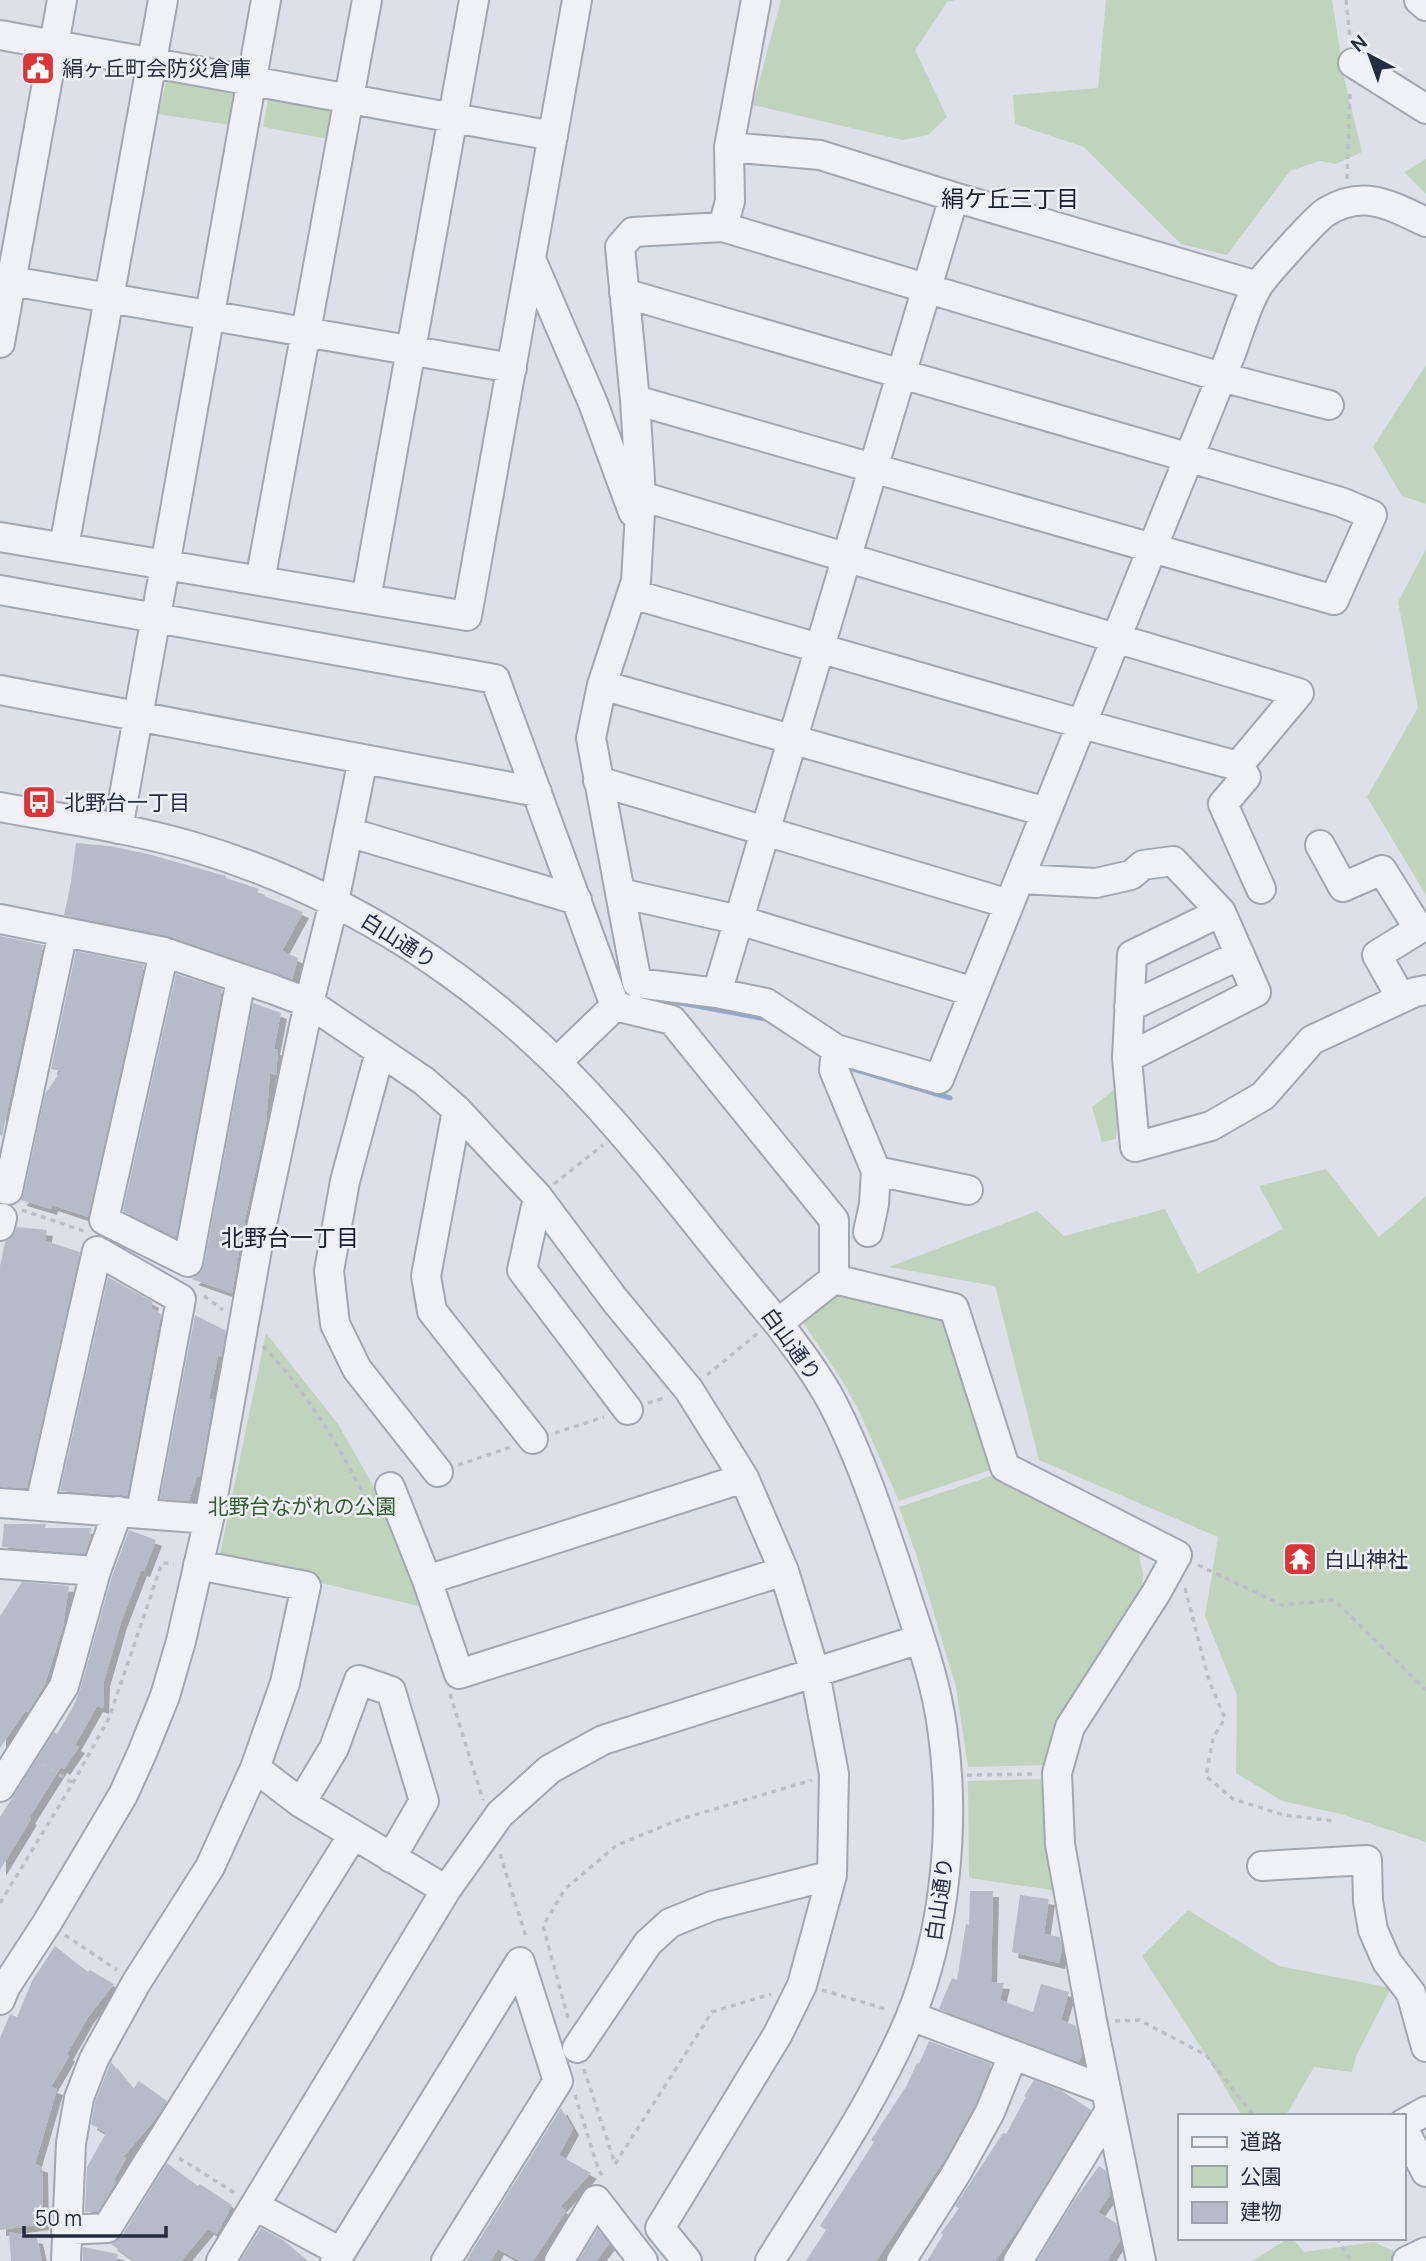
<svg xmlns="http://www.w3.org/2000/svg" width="1426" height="2261" font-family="Manrope,'Noto Sans JP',sans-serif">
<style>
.green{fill:#c0d3bd}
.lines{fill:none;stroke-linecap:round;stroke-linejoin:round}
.stream{stroke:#94a8cc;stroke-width:5}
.building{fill:#b7bbc9;filter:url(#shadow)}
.minor-casing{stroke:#a2a6b2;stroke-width:32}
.path{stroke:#bbbec7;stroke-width:3.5;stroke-dasharray:5 5;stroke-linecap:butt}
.minor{stroke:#f0f1f6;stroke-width:28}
.labels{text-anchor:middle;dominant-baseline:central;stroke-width:5;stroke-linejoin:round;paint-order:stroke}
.poi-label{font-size:21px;fill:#252b40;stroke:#eceff6;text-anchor:start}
.street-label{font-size:21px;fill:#252b40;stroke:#eceff6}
.park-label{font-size:21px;fill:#345d31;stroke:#eceff6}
.neighbourhood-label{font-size:23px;fill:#181d31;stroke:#eceff6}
</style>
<defs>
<filter id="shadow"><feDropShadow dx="6" dy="6" stdDeviation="0" flood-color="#0004"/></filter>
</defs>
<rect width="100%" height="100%" fill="#dde0e8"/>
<path class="green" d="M 781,0 L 955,0 L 947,2 L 915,50 L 947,117 L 928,135 L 902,140 L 753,105 Z
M 1106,0 L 1332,0 L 1344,77 L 1362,152 L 1336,164 L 1320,161 L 1290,171 L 1227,255 L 1181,244 L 1084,147 L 1015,124 L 1013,95 L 1098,88 Z
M 167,79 L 229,87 L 237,99 L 230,125 L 158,114 Z
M 268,100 L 338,113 L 333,140 L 263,127 Z
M 1426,159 L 1426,194 L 1404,172 Z
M 1426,365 L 1426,504 L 1402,496 L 1373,447 Z
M 1426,549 L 1426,895 L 1367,797 L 1418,708 L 1398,602 Z
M 1120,1085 L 1116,1139 L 1102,1142 L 1092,1107 Z
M 1326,1169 L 1379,1237 L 1426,1196 L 1426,1842 L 1341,1814 L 1282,1801 L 1236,1773 L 1237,1695 L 1205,1616 L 1218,1537 L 1039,1460 L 995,1286 L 889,1267 L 1037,1211 L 1064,1236 L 1165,1209 L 1198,1273 L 1283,1229 L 1259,1186 Z
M 834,1286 L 948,1314 L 993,1469 L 899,1501 L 859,1411 L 843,1382 L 800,1318 Z
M 266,1333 L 338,1424 L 398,1529 L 423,1607 L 219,1559 Z
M 991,1476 L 1108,1526 L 1138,1549 L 1143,1574 L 1141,1602 L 1051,1765 L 968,1767 L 956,1687 L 916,1554 L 899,1507 Z
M 1051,1779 L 1058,1891 L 969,1878 L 968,1781 Z
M 1188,1910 L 1279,1966 L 1391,1988 L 1356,2056 L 1352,2072 L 1314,2067 L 1288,2112 L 1281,2116 L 1242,2116 L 1206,2055 L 1142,1956 Z
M 1289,2238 L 1292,2238 L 1304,2252 L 1374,2242 L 1415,2261 L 1252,2261 Z"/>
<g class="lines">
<path class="stream" d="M 670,1001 L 771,1020
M 850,1068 L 950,1098"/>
</g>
<path class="building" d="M 76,843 L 109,846 L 148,854 L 226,876 L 226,878 L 259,889 L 257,893 L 303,912 L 282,951 L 298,958 L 292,979 L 169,936 L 64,915 L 71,882 Z
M 0,936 L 43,945 L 2,1136 L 0,1135 Z
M 76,951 L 144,965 L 88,1217 L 52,1205 L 51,1209 L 21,1200 L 24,1193 L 45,1094 L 61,1071 L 51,1069 Z
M 176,974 L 222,989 L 176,1237 L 123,1211 Z
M 253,1003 L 281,1013 L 274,1049 L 278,1050 L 276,1075 L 270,1073 L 266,1123 L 243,1229 L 232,1293 L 192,1279 L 201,1272 L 204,1265 Z
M 17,1227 L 47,1230 L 45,1241 L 80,1252 L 27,1488 L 0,1487 L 0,1266 L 5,1242 L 12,1237 Z
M 108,1277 L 153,1302 L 151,1308 L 161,1314 L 127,1496 L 60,1491 Z
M 195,1315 L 226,1331 L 221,1357 L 218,1355 L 209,1399 L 213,1400 L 200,1477 L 197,1476 L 189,1501 L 160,1499 Z
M 4,1524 L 46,1524 L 45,1528 L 91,1528 L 90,1538 L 85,1554 L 2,1547 Z
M 129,1530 L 156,1540 L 144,1571 L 141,1570 L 121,1622 L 104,1681 L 103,1708 L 97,1706 L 75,1745 L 79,1747 L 64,1769 L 61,1767 L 29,1818 L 31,1819 L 0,1870 L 0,1817 L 54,1732 L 57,1734 L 73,1707 L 80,1690 L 112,1576 Z
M 22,1582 L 69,1586 L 63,1626 L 45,1684 L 28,1712 L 25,1711 L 0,1748 L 0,1616 Z
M 970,1891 L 993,1891 L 991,1982 L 1004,1983 L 1000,2000 L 1033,2012 L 1041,1984 L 1069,1992 L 1061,2020 L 1076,2026 L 1082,2054 L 1079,2062 L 939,2009 L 952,1978 L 957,1980 L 966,1924 L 969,1925 Z
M 1020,1895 L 1049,1899 L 1044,1934 L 1060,1937 L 1062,1949 L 1059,1963 L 1012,1952 Z
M 55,1946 L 88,1972 L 90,1970 L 114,1984 L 88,2017 L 67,2054 L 69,2056 L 51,2087 L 57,2089 L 35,2164 L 42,2167 L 43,2224 L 0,2230 L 0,2038 L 10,2014 L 17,2017 L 32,1981 Z
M 929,2041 L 991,2064 L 975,2105 L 947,2156 L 876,2261 L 806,2261 L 826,2230 L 820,2226 L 874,2142 L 871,2140 L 907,2085 L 917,2063 L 919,2064 Z
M 111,2062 L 133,2089 L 139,2081 L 167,2101 L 153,2122 L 123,2157 L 126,2158 L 114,2180 L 116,2182 L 98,2212 L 85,2212 L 87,2167 L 106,2133 L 91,2124 L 95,2102 Z
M 1034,2080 L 1062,2091 L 1091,2110 L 1020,2226 L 995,2261 L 927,2261 L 943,2235 L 941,2233 L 959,2208 L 955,2206 L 1003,2133 L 1006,2134 L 1026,2097 L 1024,2096 Z
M 561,2108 L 573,2129 L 559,2155 L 591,2173 L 560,2207 L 566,2211 L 533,2261 L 520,2261 L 498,2249 L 491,2261 L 466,2261 Z
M 167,2163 L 198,2186 L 200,2184 L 232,2205 L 217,2234 L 208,2229 L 181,2261 L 134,2261 L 111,2244 L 121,2237 Z
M 1099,2166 L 1106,2171 L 1110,2195 L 1098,2212 L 1116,2223 L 1120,2240 L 1107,2261 L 1037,2261 L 1075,2199 Z
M 261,2228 L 283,2240 L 308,2261 L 240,2261 Z
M 598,2229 L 609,2244 L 596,2261 L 578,2261 Z
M 9,2232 L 37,2238 L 42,2261 L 11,2261 Z
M 83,2247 L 118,2254 L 117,2261 L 83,2261 Z"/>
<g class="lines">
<g class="minor-casing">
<path id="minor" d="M 756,0 L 729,147 L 820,155 L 954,197 L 1258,286
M 1419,0 L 1426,6
M 0,35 L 553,136
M 1353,63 L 1426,109
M 723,227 L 730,201 L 729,147
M 531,259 L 593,403 L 633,512
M 0,279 L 512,368
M 624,293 L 1341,502 L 1372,515 L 1334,600 L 635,400
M 0,343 L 62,0
M 1329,405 L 1221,377 L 723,227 L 633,232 L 620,247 L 635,400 L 641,496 L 636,581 L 602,685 L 591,738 L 637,983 L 717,993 L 766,1003 L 836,1049 L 939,1079 C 1014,892 1089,705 1164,519 C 1186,465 1208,410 1230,356 C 1238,336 1247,303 1258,286 C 1264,276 1317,217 1326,212 C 1364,189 1390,205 1426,222
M 641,496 L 1299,693 L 1238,766
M 0,537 L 467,616 L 577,0
M 64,547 L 163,0
M 260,581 L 367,0
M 0,590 L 495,679 L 615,1006 L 672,1020 L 834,1220 L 834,1279
M 632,594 L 1082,724 L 1238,766 L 1246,777 L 1223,804 L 1261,889
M 366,599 L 474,0
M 602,685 L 1046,812
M 0,690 L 537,792
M 598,781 L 1009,904
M 0,807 C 64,819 129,828 191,846 C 345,891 481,979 589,1096 C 656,1168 714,1248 778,1323 C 797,1348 817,1374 832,1402 C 861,1458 881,1519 901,1579 C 916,1627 935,1676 942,1727 C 956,1820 946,1931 910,2018 C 874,2104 819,2182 770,2261
M 118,829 L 266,0
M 348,832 L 577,900
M 1320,845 L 1343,887 L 1382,870 L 1419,929 L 1377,955 L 1401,998
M 1020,879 L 1096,883 L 1131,875 L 1143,865 L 1173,861 L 1221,912 L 1256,992 L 1127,1058
M 620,893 L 739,920 L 974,992
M 1221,912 L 1132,955 L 1127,1058 L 1135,1147 L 1211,1126 L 1263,1096 L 1312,1040 L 1415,992 L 1426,990
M 0,919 L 164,952 L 272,989 L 309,1003 L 424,1081 L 457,1110 L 538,1197 L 614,1299 L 689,1390 L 744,1478 L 784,1571 L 815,1673 L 834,1774 L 832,1875 L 802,1985 L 778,2034 L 660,2228 L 687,2261
M 164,952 L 104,1220 L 188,1262 L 241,979
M 717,993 L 954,197
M 1129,1007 L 1240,955
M 836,1049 L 834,1070 L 876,1171 L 874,1204 L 868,1232
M 380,1052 L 345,1181 L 329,1271 L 335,1324 L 357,1369 L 438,1472
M 557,1062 L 615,1006
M 457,1110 L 426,1276 L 432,1311 L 533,1439
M 876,1171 L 968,1190
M 0,1188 L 8,1190 L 63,932
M 538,1197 L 522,1270 L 628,1410
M 0,1218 L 2,1218 L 0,1226
M 834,1279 L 954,1308 L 1005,1467 L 1177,1555 L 1156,1593 L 1070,1727 L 1057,1773 L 1060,1844 L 1092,2021 L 1141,2261
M 778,1323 L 834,1279
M 390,1487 L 427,1580 L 459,1674 L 784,1571
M 0,1503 L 209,1519
M 40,1505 L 97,1251 L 181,1299 L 141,1512
M 0,1564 L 96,1571
M 198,1565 L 306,1586 L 285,1683 L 255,1768 L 301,1803 L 446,1890
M 427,1580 L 744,1478
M 0,1787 L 64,1686 L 96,1571 L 118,1511
M 301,1803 L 334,1748 L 359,1680 L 391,1691 L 424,1801 L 391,1858
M 1262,1866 L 1367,1860 L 1368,1901 L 1373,1930 L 1387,1962 L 1411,1993 L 1426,2047
M 0,2000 L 6,1986 L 47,1923 L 123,1795 L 142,1753 L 165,1696 L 181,1641 L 209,1519 L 259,1238 L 309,1003 L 334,902 L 363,759
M 911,2016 L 1106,2090
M 577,2048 L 648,1943 L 670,1923 L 712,1906 L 832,1875
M 1403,2124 L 1426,2111
M 1403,2128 L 1426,2172
M 255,2206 L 341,2252 L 335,2261
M 66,2230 L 107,2228 L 353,1835
M 341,2252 L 520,1962 L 558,2081 L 446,2261
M 66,2261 L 71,2143 L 79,2098 L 94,2059 L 136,1983 L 210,1867 L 255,1768
M 221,2261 L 446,1890 L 500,1814 L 550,1769 L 603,1740 L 920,1639
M 559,2261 L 596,2200 L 643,2261
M 901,2261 L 957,2172 L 990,2112 L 1013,2055
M 1018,2261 L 1110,2110
M 1407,2261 L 1426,2252"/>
</g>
<path class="path" d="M 1346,0 L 1350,40
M 1347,179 L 1350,89
M 554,1184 L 603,1145
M 22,1210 L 84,1231
M 204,1296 L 223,1310
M 263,1346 C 310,1395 345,1456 375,1517
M 707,1375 L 758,1333
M 648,1403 L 667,1397
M 555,1433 L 604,1417
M 458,1465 L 511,1447
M 1198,1565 L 1282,1605 L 1334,1600 L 1426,1690
M 1185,1588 L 1209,1681 L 1225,1718 L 1213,1738 L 1206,1776 L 1233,1799 L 1284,1815 L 1334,1821
M 450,1694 L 483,1800
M 42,1764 L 73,1783
M 967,1775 L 1033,1774
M 500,1854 L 527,1940
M 0,1903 L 73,1783 L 109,1718 L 162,1563 L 174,1564
M 65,1935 L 117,1970
M 822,1990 L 889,2010
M 568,2018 L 543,1926 L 565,1889 L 617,1845 L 681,1819 L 812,1780
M 1115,2021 L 1139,2020 L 1206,2055 L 1254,2116
M 584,2069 L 615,2164 L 712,2012 L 771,1994
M 575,2095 L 599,2171 L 605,2179
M 179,2158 L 235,2193
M 1337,2238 L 1351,2261"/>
<use href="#minor" class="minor"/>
</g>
<defs>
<g id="civic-square" transform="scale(1.75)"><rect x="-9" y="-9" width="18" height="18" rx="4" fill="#da3639" stroke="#eceff6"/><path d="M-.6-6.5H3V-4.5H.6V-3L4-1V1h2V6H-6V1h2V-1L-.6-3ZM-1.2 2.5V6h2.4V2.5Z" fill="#fff"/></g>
<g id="bus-square" transform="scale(1.75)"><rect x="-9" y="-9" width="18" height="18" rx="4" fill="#da3639" stroke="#eceff6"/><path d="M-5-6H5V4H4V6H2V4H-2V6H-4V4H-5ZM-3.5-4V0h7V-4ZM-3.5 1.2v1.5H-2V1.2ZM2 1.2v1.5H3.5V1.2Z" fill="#fff"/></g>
<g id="temple-square" transform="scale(1.75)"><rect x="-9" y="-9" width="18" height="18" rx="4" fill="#da3639" stroke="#eceff6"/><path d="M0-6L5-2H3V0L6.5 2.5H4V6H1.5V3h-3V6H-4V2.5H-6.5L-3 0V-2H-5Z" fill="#fff"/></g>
</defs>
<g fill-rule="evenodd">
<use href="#civic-square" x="38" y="68"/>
<use href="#bus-square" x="39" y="802"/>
<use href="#temple-square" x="1300" y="1559"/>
</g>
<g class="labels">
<g class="poi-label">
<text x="62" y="68">絹ヶ丘町会防災倉庫</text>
<text x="64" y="802">北野台一丁目</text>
<text x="1324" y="1559">白山神社</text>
</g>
<g class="street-label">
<text transform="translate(399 940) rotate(32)">白山通り</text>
<text transform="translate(792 1344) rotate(54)">白山通り</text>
<text transform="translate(939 1899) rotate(-82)">白山通り</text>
</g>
<g class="park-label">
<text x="302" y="1506">北野台ながれの公園</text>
</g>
<g class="neighbourhood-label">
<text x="1010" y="198">絹ケ丘三丁目</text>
<text x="290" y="1237">北野台一丁目</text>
</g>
</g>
<rect x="1178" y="2114" width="228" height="126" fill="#eceff6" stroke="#9ca1ad" stroke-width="2"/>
<rect x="1192" y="2137" width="35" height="10" fill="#f0f1f6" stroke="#9ca1ad" stroke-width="2"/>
<text x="1240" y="2149" font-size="21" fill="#252b40">道路</text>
<rect x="1192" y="2166" width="35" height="21" fill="#c0d3bd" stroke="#9ca1ad" stroke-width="2"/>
<text x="1240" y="2184" font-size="21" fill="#252b40">公園</text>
<rect x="1192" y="2202" width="35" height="21" fill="#b7bbc9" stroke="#9ca1ad" stroke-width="2"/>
<text x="1240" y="2219" font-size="21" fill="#252b40">建物</text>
<g transform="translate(1370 56) rotate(319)" stroke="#eceff6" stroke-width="5" paint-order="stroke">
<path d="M0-5L12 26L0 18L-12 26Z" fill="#252b40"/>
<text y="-10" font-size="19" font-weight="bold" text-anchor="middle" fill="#252b40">N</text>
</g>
<path d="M24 2226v10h142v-10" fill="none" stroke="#252b40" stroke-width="3.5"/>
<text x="35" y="2226" font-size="21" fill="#252b40" stroke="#eceff6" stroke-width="5" paint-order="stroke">50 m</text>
</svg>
